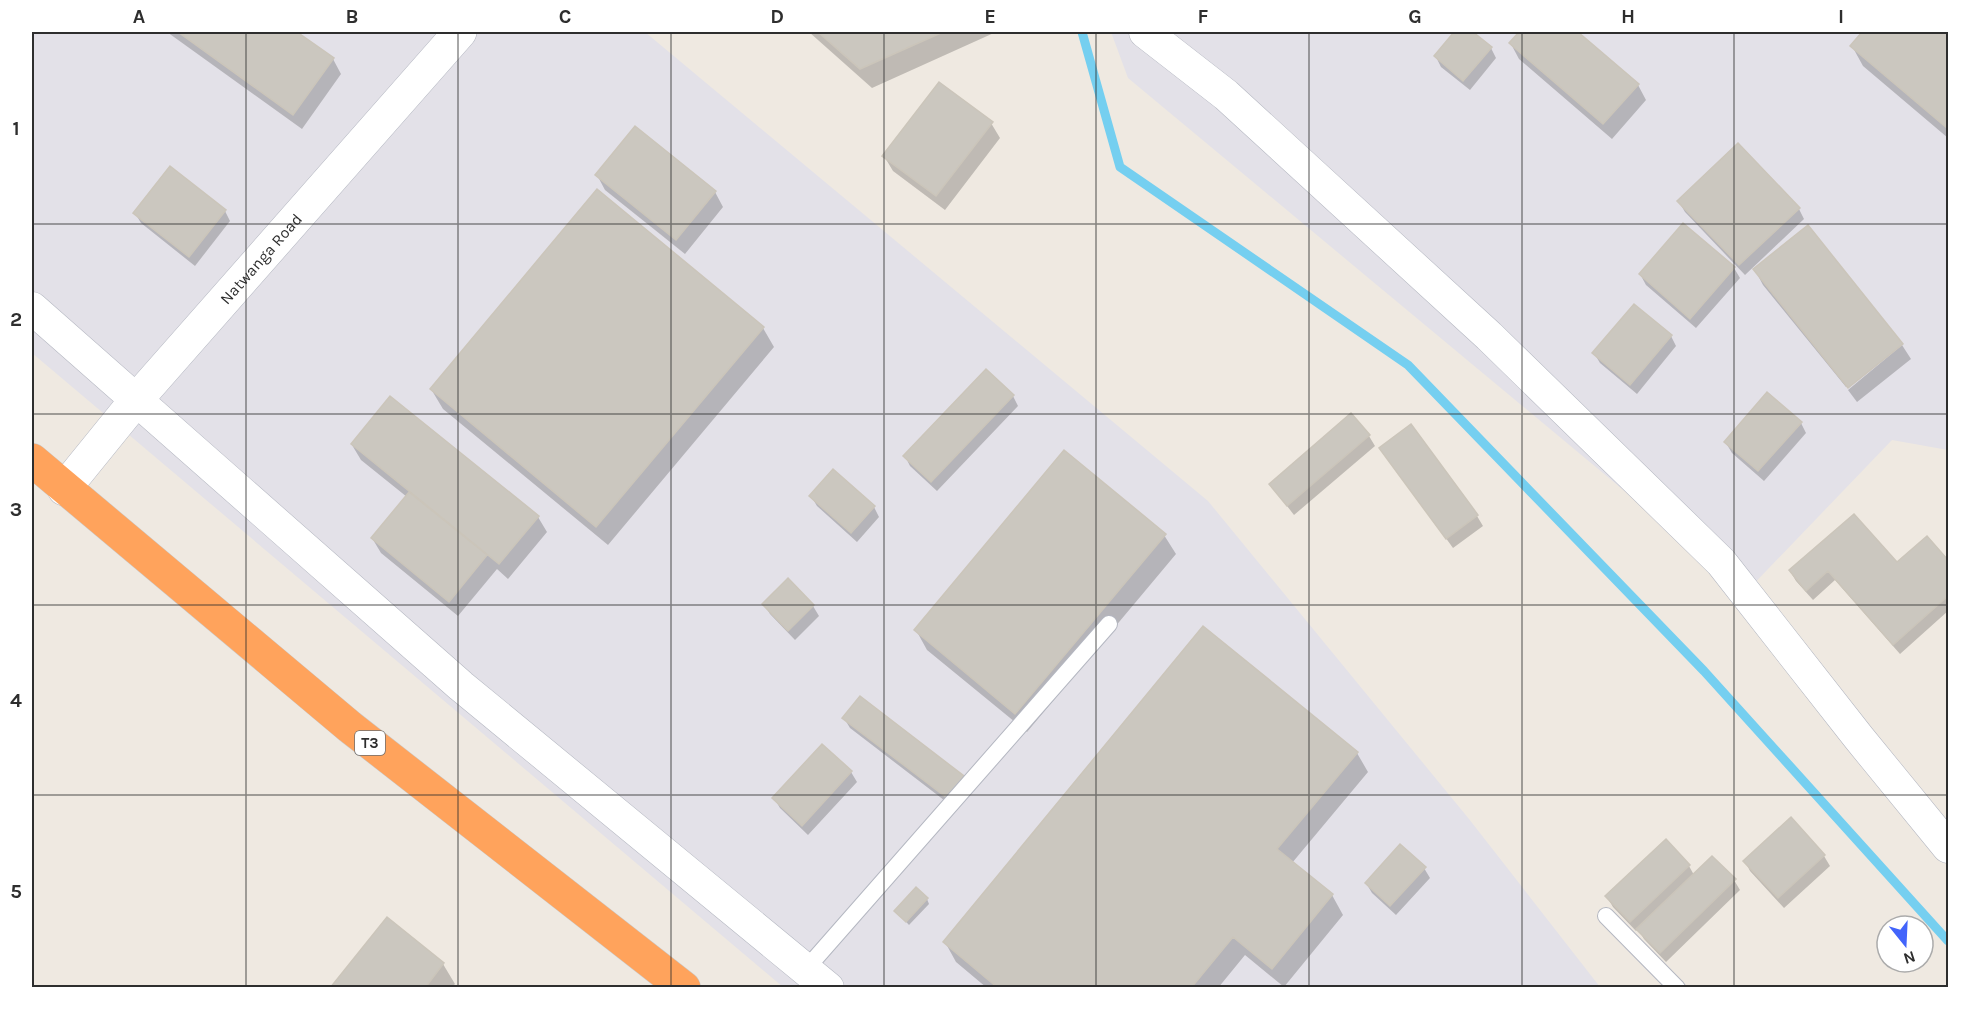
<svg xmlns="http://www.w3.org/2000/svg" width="1980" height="1019" font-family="Karla,sans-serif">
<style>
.industrial{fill:#e3e1e8}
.shadow{fill:#0003}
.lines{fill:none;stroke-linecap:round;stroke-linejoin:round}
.stream{stroke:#75cff0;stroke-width:9}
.building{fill:#cbc7bf;stroke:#cbc5ba;stroke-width:1.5}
.lane-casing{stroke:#b4b7c1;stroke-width:18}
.street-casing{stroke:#b4b7c1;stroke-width:33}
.secondary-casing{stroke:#b4b7c1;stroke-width:34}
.highway-casing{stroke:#c9c9c9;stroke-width:34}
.lane{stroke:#fff;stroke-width:16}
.street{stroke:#fff;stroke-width:32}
.secondary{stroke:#fff;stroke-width:33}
.highway{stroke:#ffa35c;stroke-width:33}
.grid{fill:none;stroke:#2e2e2e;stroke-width:1.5;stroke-opacity:0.55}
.labels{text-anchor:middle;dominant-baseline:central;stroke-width:4.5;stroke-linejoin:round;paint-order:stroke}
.shield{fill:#fff;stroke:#6d6d6d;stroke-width:1.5}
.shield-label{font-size:15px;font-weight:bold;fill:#2e2e2e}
.street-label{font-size:16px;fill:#2e2e2e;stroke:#fff}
.neatline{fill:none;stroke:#2e2e2e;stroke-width:2}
.grid-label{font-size:20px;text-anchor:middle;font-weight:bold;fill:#2e2e2e}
</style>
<rect width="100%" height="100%" fill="#efe9e1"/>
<path class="industrial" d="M 32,32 L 645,32 L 1208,501 L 1469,819 L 1600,987 L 783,987 L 32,353 Z
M 1111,32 L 1948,32 L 1948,450 L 1892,440 L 1746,592 L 1128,78 Z"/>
<path class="shadow" d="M 167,32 L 294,32 L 333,59 L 341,74 L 302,129 Z
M 809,32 L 996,32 L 872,88 Z
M 1456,32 L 1471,32 L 1491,48 L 1496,58 L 1470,90 L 1441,67 L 1436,57 Z
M 1521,32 L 1576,32 L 1638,85 L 1646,100 L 1612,139 L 1519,59 L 1511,44 Z
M 1864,32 L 1948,32 L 1948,138 L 1863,66 L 1852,46 Z
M 991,123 L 1000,138 L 945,210 L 893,171 L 884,156 Z
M 597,175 L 715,192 L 723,207 L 685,254 L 605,190 Z
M 1679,202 L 1799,209 L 1804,219 L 1745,275 L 1685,212 Z
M 225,211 L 230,221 L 195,266 L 141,223 L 135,213 Z
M 1734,268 L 1740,278 L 1696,328 L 1646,285 L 1640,274 Z
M 1755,270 L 1901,343 L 1846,387 L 1763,285 Z
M 763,328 L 774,347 L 608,545 L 443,409 L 431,389 Z
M 1671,336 L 1676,346 L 1637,394 L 1600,363 L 1594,353 Z
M 1902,345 L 1911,359 L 1857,402 L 1848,390 Z
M 986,371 L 1013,396 L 1018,406 L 937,491 L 910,466 L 905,456 Z
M 1801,423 L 1806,433 L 1764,481 L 1732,453 L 1726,443 Z
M 1369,436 L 1375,446 L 1294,515 L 1270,484 Z
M 352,445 L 538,517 L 547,532 L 508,579 L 497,569 L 458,616 L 381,553 L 372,538 L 407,497 L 361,460 Z
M 1381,448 L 1477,516 L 1483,526 L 1453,548 Z
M 811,496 L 874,507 L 879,517 L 857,542 L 817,506 Z
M 1164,535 L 1176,554 L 1027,732 L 927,650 L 916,630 Z
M 1927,538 L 1948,562 L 1948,611 L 1900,654 L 1835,580 L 1813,600 L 1796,581 L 1790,571 L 1896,564 Z
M 764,604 L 813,606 L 819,616 L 795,640 L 770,614 Z
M 844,718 L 963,777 L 969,787 L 953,807 L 850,728 Z
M 822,746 L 851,772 L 857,782 L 808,835 L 780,808 L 774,798 Z
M 1357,753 L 1368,772 L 1292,863 L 1332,895 L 1343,915 L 1284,987 L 1245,955 L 1218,988 L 987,988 L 956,962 L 945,942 Z
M 1790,819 L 1824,856 L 1830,866 L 1784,908 L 1750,871 L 1745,861 Z
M 1666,842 L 1689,866 L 1694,875 L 1734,880 L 1740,890 L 1666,962 L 1644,939 L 1638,929 L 1636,931 L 1613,907 L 1607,897 Z
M 1424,868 L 1430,878 L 1396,915 L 1372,893 L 1366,883 Z
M 927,899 L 929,904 L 909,925 L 896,911 Z
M 387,919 L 443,964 L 455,984 L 451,988 L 332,988 Z"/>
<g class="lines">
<path class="stream" d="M 1082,32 L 1120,167 L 1408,365 L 1704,671 L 1948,941"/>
</g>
<path class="building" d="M 178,32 L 297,32 L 334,58 L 293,115 Z
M 818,32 L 943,32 L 860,69 Z
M 1454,32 L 1473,32 L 1492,47 L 1463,81 L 1434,56 Z
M 1519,32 L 1578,32 L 1639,84 L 1603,124 L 1509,43 Z
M 1862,32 L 1948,32 L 1948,129 L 1850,46 Z
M 939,82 L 993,122 L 936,196 L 882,156 Z
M 635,126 L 716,191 L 676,240 L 595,175 Z
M 1738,143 L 1800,208 L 1739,265 L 1677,201 Z
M 170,166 L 226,210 L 189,257 L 133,213 Z
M 597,189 L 764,327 L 596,527 L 430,389 Z
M 1683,223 L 1735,267 L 1690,319 L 1639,274 Z
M 1808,225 L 1903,344 L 1848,388 L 1753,269 Z
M 1634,304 L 1672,335 L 1630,385 L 1592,353 Z
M 986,369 L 1014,395 L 931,482 L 903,456 Z
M 1767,392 L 1802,422 L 1758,471 L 1724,442 Z
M 390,396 L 539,516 L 499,564 L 351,444 Z
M 1351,413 L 1370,435 L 1287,506 L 1269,484 Z
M 1411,424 L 1478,515 L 1446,539 L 1379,448 Z
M 1064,450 L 1166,534 L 1015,714 L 914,630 Z
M 833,469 L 875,506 L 851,533 L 809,496 Z
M 409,492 L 487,555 L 449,602 L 371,538 Z
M 1854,514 L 1897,562 L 1927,536 L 1948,560 L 1948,596 L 1893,645 L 1828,571 L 1806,591 L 1789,570 Z
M 788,578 L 814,605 L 788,631 L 762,604 Z
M 1203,626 L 1358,752 L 1277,849 L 1333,894 L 1272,969 L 1233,937 L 1191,988 L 998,988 L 943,942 Z
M 860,696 L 964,776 L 947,798 L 842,718 Z
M 822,744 L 852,771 L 802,826 L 772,798 Z
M 1791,817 L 1825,855 L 1778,898 L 1743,861 Z
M 1666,839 L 1690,865 L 1630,922 L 1605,896 Z
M 1400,844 L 1426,867 L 1390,906 L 1365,883 Z
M 1712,856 L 1736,879 L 1660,953 L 1636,929 Z
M 916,887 L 928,898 L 906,922 L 894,911 Z
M 387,917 L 444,963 L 425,988 L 330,988 Z"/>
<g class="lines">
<g class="lane-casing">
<path id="lane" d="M 1606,916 L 1677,988
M 806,969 L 1109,624"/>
</g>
<g class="street-casing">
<path id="street" d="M 1145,32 L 1226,95 L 1489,336 L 1721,562 L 1859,738 L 1948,847
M 32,308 L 461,686 L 828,988"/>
</g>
<g class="secondary-casing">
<g id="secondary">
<path id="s1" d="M 64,489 L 137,399 L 460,32"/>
</g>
</g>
<g class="highway-casing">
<path id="highway" d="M 32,460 L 350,727 L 684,988"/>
</g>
<use href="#lane" class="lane"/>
<use href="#street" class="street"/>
<use href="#secondary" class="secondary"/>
<use href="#highway" class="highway"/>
</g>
<path class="grid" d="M 246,32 L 246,988M 458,32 L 458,988M 671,32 L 671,988M 884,32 L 884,988M 1096,32 L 1096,988M 1309,32 L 1309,988M 1522,32 L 1522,988M 1734,32 L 1734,988M 32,224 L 1948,224M 32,414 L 1948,414M 32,605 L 1948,605M 32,795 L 1948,795"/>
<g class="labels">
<rect class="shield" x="355" y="731" width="30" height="24" rx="4.5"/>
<g class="shield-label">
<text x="370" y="743">T3</text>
</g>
<g class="street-label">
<text stroke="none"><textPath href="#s1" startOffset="303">Natwanga Road</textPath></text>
</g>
</g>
<rect width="1980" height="1019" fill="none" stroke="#ffffff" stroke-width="66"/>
<g transform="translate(1905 944) rotate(162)"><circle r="28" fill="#ffffff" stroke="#ababab" stroke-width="1.5"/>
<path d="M0-4.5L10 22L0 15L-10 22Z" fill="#4264fb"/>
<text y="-9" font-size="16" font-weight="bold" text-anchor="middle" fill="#2e2e2e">N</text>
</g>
<rect x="33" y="33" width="1914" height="953" class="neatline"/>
<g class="grid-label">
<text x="139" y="23">A</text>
<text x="352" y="23">B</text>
<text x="565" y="23">C</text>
<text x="777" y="23">D</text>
<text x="990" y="23">E</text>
<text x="1203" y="23">F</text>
<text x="1415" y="23">G</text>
<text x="1628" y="23">H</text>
<text x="1841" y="23">I</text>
<text x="16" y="135">1</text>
<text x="16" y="326">2</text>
<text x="16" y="516">3</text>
<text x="16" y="707">4</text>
<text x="16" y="898">5</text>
</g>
</svg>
